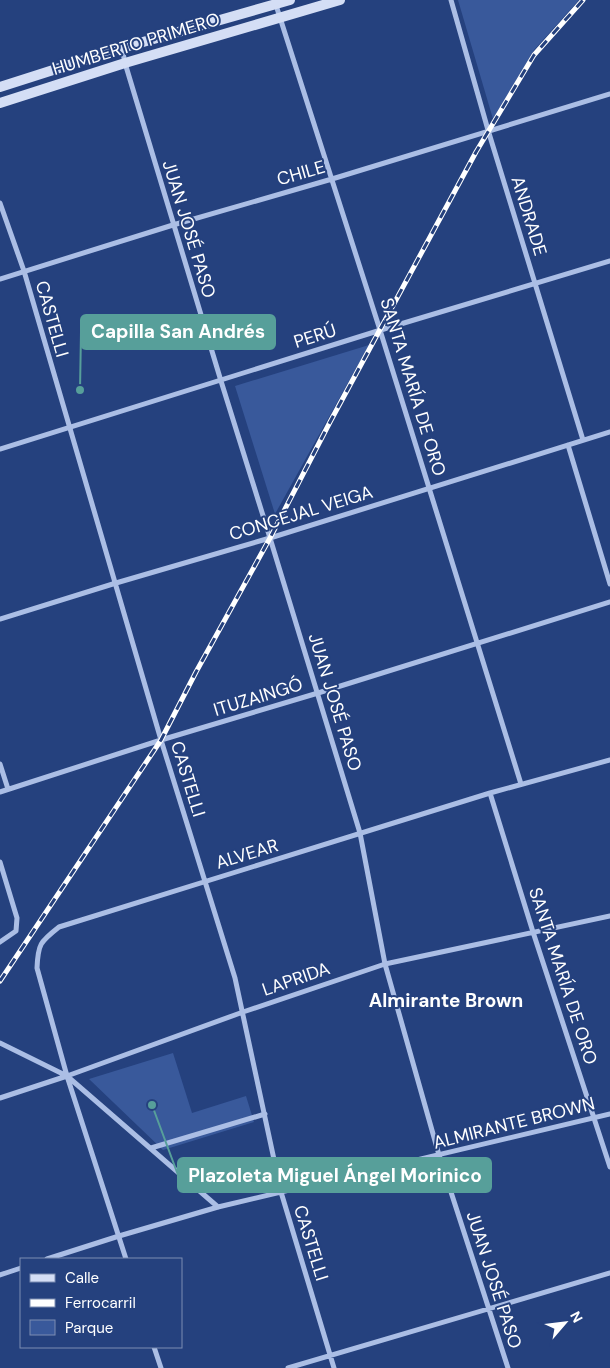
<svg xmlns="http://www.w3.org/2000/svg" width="610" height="1368" font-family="'DM Sans',sans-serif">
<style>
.green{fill:#39599b}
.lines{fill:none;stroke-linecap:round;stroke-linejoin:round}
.street{stroke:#abbee5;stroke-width:5}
.secondary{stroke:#d4def5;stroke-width:10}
.rail-casing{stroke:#fff;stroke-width:5}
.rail{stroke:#25417e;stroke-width:3;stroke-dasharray:9;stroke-linecap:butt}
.labels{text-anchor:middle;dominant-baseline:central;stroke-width:4;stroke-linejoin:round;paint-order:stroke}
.street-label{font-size:18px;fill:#fff;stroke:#25417e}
.neighbourhood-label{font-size:19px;font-weight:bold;fill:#fff;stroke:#25417e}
.leader{fill:none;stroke:#579f9a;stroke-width:2}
.callout-dot{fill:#579f9a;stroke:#25417e;stroke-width:2}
.callout{fill:#579f9a;stroke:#579f9a;stroke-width:2}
.callout-label{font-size:19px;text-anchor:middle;font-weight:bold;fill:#fff}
</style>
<rect width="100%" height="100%" fill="#25417e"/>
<path class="green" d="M 458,0 L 579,0 L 534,50 L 493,119 Z
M 369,345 L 275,514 L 235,386 Z
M 173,1053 L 192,1113 L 246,1096 L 254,1122 L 163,1150 L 89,1079 Z"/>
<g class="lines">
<path class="street" d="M 451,0 L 488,130 L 583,440
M 275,2 L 380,330 L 521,784
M 122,48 L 125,63 L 221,381 L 270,538 L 360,833 L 385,964 L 439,1155 L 508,1368
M 0,203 L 24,271 L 161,740 L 235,978 L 281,1192 L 334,1368
M 0,279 L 173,225 L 332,179 L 610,94
M 568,445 L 610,584
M 0,449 L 384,329 L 610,261
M 0,619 L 116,583 L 270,538 L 610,432
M 0,764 L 8,789
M 0,792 L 161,740 L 318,693 L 610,602
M 490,793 L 533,932 L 610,1167
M 0,862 L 17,918 L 16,931 L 0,942
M 0,1043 L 67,1076 L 218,1207
M 0,1098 L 67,1076 L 243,1012 L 385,964 L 610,916
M 151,1148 L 265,1114
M 47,1259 L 119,1236 L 218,1207 L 610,1114
M 126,1259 L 67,1076 L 37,968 C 38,944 40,942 59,927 L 490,793 L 610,760
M 0,1275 L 21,1268
M 154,1347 L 161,1368
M 288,1368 L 610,1273"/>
<path class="secondary" d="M 0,87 L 122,48 L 290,0
M 0,103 L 125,63 L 340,0"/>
<g class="rail-casing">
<path id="rail" d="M 0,981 L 161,740 L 196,672 L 270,538 L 330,422 L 476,152 L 534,55 L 583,0"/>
</g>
<use href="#rail" class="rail"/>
</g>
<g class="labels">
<g class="street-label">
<text transform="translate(136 44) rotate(-17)">HUMBERTO PRIMERO</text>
<text transform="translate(301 173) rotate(-16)">CHILE</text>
<text transform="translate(529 216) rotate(73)">ANDRADE</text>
<text transform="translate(189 229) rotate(73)">JUAN JOSÉ PASO</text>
<text transform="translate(52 319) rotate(74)">CASTELLI</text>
<text transform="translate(315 336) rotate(-18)">PERÚ</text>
<text transform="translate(413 387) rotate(73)">SANTA MARÍA DE ORO</text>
<text transform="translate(301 513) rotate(-17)">CONCEJAL VEIGA</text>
<text transform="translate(258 697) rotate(-17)">ITUZAINGÓ</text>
<text transform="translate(335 702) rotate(73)">JUAN JOSÉ PASO</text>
<text transform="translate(188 779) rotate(73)">CASTELLI</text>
<text transform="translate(247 854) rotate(-17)">ALVEAR</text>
<text transform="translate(563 976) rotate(72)">SANTA MARÍA DE ORO</text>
<text transform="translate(296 979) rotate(-19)">LAPRIDA</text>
<text transform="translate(514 1123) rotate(-14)">ALMIRANTE BROWN</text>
<text transform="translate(311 1243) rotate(73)">CASTELLI</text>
<text transform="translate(494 1280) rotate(72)">JUAN JOSÉ PASO</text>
</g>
<g class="neighbourhood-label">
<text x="446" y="1000">Almirante Brown</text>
</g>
</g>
<path class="leader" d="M80 390L81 332M152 1105L178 1175"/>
<g class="callout-dot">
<circle cx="80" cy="390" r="5"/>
<circle cx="152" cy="1105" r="5"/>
</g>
<g class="callout">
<rect x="81" y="315" width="194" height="34" rx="5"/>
<rect x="178" y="1158" width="313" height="34" rx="5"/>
</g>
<g class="callout-label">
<text x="178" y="338">Capilla San Andrés</text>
<text x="335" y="1182">Plazoleta Miguel Ángel Morinico</text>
</g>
<rect x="20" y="1258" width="162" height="90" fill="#25417e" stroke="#7c8db2"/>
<rect x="30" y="1274" width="25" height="8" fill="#d4def5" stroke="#7c8db2"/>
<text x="65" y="1283" font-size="15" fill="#ffffff">Calle</text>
<rect x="30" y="1299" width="25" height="8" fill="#ffffff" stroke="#7c8db2"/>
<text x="65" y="1308" font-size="15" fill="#ffffff">Ferrocarril</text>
<rect x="30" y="1320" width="25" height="15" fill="#39599b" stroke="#7c8db2"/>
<text x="65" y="1333" font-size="15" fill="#ffffff">Parque</text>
<g transform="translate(565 1323) rotate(62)" stroke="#25417e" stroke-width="4" paint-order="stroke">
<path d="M0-4L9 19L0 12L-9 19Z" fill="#ffffff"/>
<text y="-8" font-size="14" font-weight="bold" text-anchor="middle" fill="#ffffff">N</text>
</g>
</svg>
